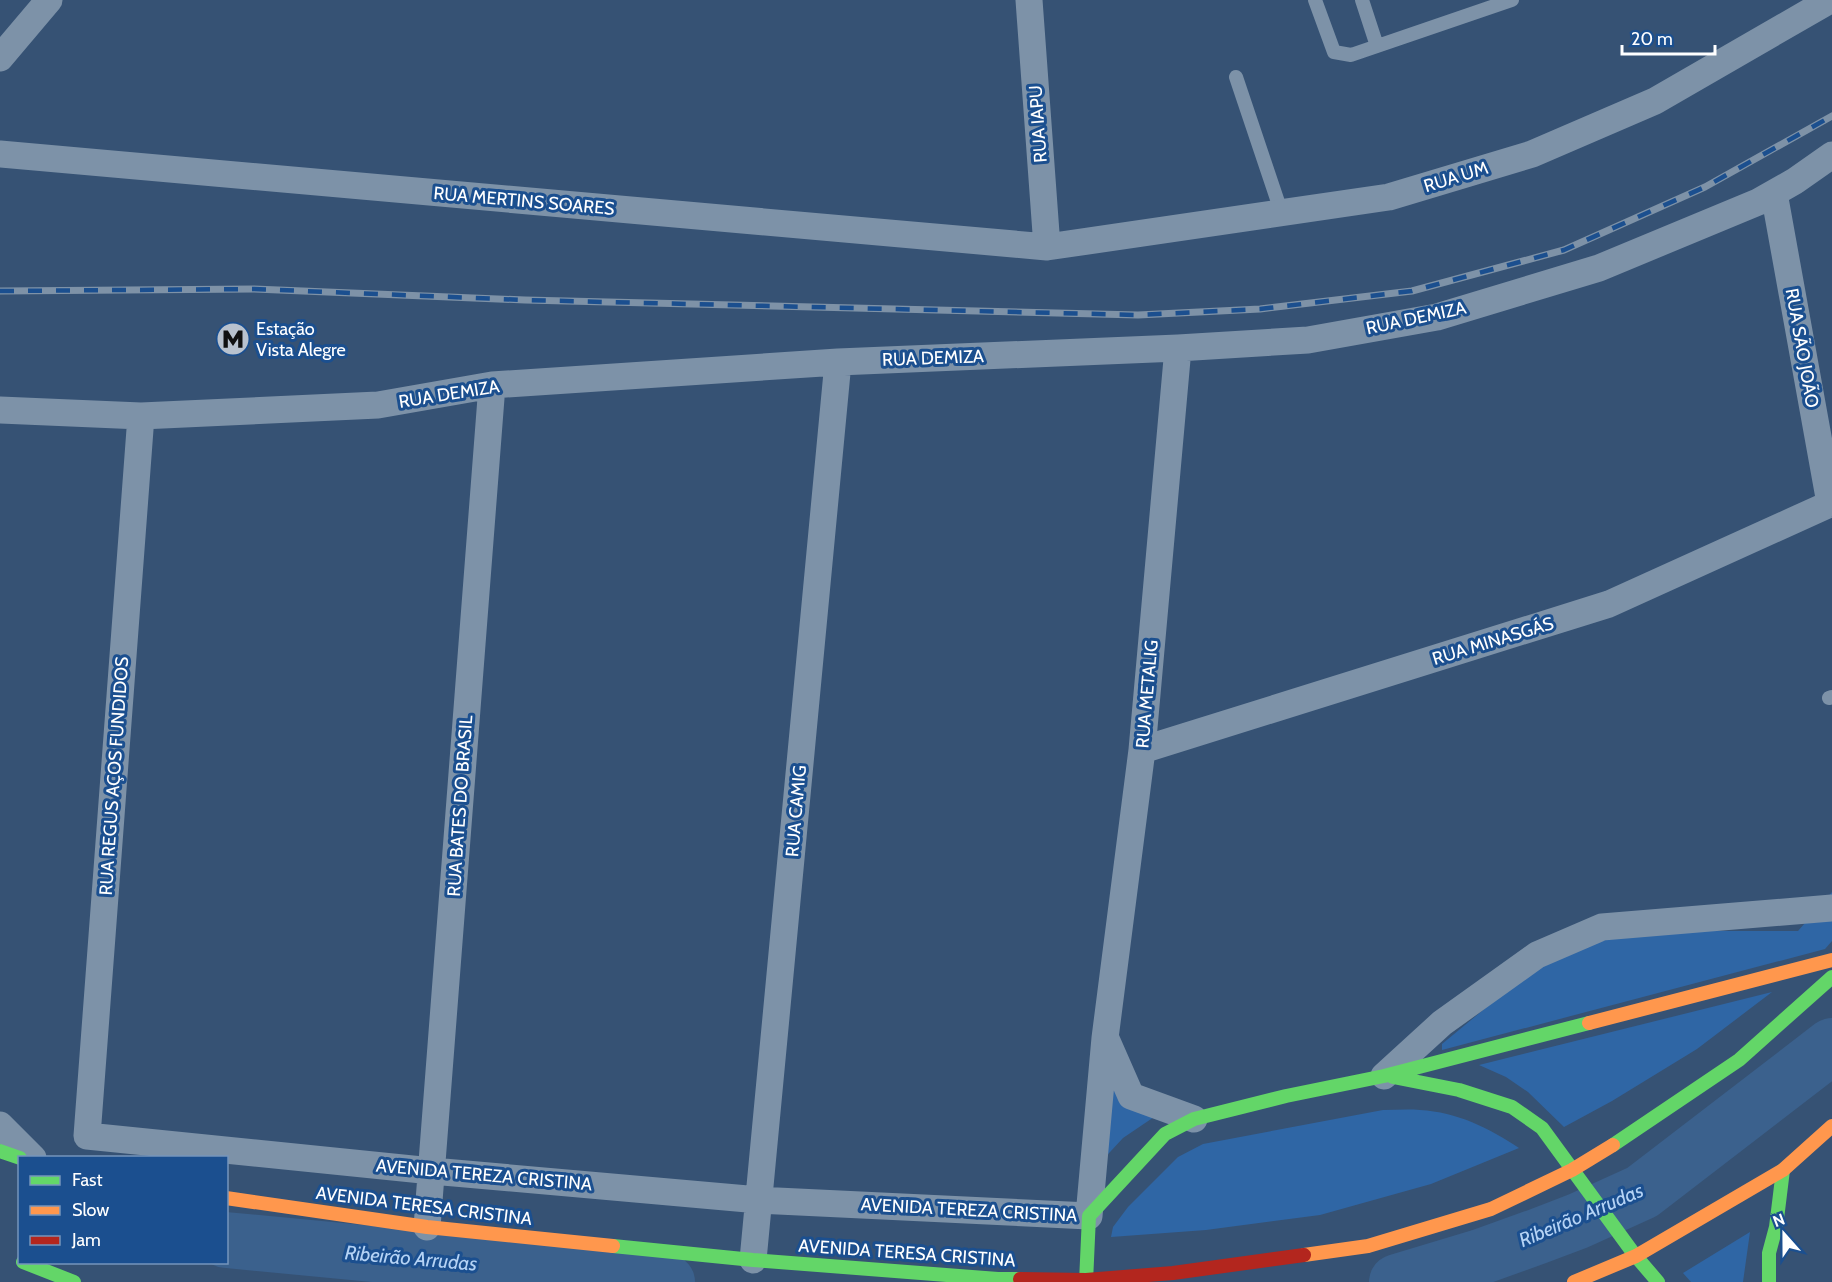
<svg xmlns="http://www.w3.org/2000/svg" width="1832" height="1282" font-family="Cabin,sans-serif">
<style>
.green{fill:#2f66a5}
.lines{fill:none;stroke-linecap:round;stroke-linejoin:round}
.river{stroke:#3b618d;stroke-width:56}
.lane{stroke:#7d92a8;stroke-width:14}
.street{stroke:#7d92a8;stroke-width:27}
.fast{stroke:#63d668;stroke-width:14}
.slow{stroke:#ff974d;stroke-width:14}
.jam{stroke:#b3261e;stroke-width:14}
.rail-casing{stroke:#7e92a7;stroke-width:7}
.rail{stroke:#1b4f8f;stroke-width:4.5;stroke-dasharray:14;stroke-linecap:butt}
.labels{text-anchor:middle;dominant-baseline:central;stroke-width:6;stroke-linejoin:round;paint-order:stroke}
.street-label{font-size:18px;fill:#fff;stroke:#1b4f8f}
.poi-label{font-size:18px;fill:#fff;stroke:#1b4f8f;text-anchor:start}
.water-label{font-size:20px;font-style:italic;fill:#b5d3f5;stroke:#1b4f8f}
</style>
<rect width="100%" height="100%" fill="#365274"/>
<path class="green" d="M 1832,892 L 1832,941 L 1825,949 L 1442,1050 L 1442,1044 L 1534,968 L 1599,935 L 1654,931 L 1798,931 Z
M 1772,992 L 1697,1049 L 1612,1101 L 1564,1127 L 1528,1092 L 1506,1077 L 1479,1065 Z
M 1109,1074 L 1157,1115 L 1123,1138 L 1098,1165 Z
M 1383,1110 C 1395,1110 1408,1109 1420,1110 C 1457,1112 1489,1128 1519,1148 L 1431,1184 L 1320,1215 L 1206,1230 L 1111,1237 L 1113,1227 L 1128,1207 L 1178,1157 L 1203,1144 Z
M 1750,1232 L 1743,1282 L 1691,1282 L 1683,1273 Z"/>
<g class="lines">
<path class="river" d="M 226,1240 L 667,1282
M 1397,1282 L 1480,1257 L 1536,1237 L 1578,1221 L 1642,1192 L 1832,1046"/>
<path class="lane" d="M 1315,0 L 1334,52 L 1351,55 L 1512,0
M 1362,0 L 1377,46
M 1236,77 L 1282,214
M 1829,698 L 1832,697"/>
<path class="street" d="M 1029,0 L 1047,247
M 0,58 L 49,0
M 0,154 L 1047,247 L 1389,197 L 1532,154 L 1655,101 L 1830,0
M 1774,193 L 1830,503
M 0,410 L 141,416 L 378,405 L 492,385 L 838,362 L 1178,348 L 1308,340 L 1437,317 L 1599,268 L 1758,202 L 1795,181 L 1832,155
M 141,416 L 87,1136 L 432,1171 L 759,1200 L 1089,1216 L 1105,1038 L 1142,750 L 1178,348
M 1142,750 L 1609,604 L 1832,503
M 1106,1039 L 1131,1096 L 1194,1119
M 1384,1076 L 1442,1023 L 1537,955 L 1602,927 L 1832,908
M 0,1125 L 33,1158
M 427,1227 L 492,385
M 753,1260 L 838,362"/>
<path class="fast" d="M 1393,1077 L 1459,1090 L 1512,1107 L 1542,1128 L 1634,1254 L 1658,1282
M 1613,1145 L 1739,1060 L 1832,977
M 0,1151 L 20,1158
M 613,1246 L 753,1260 L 998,1279 L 1020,1279
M 23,1262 L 74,1282
M 1086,1282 L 1089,1216 L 1165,1134 L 1194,1119 L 1286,1096 L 1384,1076 L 1589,1023
M 1769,1282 L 1769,1253 L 1776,1227 L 1783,1170"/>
<path class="slow" d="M 1589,1023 L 1832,960
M 226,1198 L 427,1227 L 613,1246
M 1304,1255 L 1368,1246 L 1491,1209 L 1572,1170 L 1613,1145
M 1574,1282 L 1636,1256 L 1783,1170 L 1832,1126"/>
<path class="jam" d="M 1020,1279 L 1086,1280 L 1173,1273 L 1304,1255"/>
<g class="rail-casing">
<path id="rail" d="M 0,291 L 254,289 L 525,300 L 1138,315 L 1260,309 L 1412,291 L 1564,250 L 1705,187 L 1832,116"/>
</g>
<use href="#rail" class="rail"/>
</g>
<defs>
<g id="metro-disc" transform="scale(1.725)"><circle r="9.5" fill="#b9c2ce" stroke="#1b4f8f"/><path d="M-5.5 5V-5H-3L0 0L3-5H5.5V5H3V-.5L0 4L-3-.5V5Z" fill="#111"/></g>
</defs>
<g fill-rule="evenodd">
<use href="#metro-disc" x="233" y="339"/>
</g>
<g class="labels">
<g class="street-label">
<text transform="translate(1038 124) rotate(-94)">RUA IAPU</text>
<text transform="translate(1456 177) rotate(-17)">RUA UM</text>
<text transform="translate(524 201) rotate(5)">RUA MERTINS SOARES</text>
<text transform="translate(1416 318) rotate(-12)">RUA DEMIZA</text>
<text transform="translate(1802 348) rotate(80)">RUA SÃO JOÃO</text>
<text transform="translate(933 358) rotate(-2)">RUA DEMIZA</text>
<text transform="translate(449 394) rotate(-9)">RUA DEMIZA</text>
<text transform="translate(1493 641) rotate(-17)">RUA MINASGÁS</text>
<text transform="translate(1147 694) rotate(-85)">RUA METALIG</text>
<text transform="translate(114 776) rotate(-86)">RUA REGUS AÇOS FUNDIDOS</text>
<text transform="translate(460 806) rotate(-86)">RUA BATES DO BRASIL</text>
<text transform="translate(796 811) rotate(-85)">RUA CAMIG</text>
<text transform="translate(484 1175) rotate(5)">AVENIDA TEREZA CRISTINA</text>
<text transform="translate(424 1206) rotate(7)">AVENIDA TERESA CRISTINA</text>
<text transform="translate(969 1210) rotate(3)">AVENIDA TEREZA CRISTINA</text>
<text transform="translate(907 1253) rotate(4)">AVENIDA TERESA CRISTINA</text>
</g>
<g class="poi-label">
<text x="256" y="329">Estação<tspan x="256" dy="21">Vista Alegre</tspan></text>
</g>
<g class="water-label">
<text transform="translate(1581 1215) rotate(-23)">Ribeirão Arrudas</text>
<text transform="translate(411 1258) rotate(5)">Ribeirão Arrudas</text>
</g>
</g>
<rect x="18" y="1156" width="210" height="108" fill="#1b4f8f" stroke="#7695bc" stroke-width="1.5"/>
<rect x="30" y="1176" width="30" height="9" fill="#63d668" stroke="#7695bc" stroke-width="1.5"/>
<text x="72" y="1186" font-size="18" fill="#ffffff">Fast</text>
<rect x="30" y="1206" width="30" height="9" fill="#ff974d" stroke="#7695bc" stroke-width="1.5"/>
<text x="72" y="1216" font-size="18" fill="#ffffff">Slow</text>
<rect x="30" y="1236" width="30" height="9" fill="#b3261e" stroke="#7695bc" stroke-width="1.5"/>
<text x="72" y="1246" font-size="18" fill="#ffffff">Jam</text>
<g transform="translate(1784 1234) rotate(339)" stroke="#1b4f8f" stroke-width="4.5" paint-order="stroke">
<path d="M0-4.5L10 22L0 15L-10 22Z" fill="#ffffff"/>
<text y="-9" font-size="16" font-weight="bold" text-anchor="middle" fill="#ffffff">N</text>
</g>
<path d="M1622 45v9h93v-9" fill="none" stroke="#ffffff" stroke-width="3"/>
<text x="1631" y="45" font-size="18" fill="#ffffff" stroke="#1b4f8f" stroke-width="4.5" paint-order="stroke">20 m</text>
</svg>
